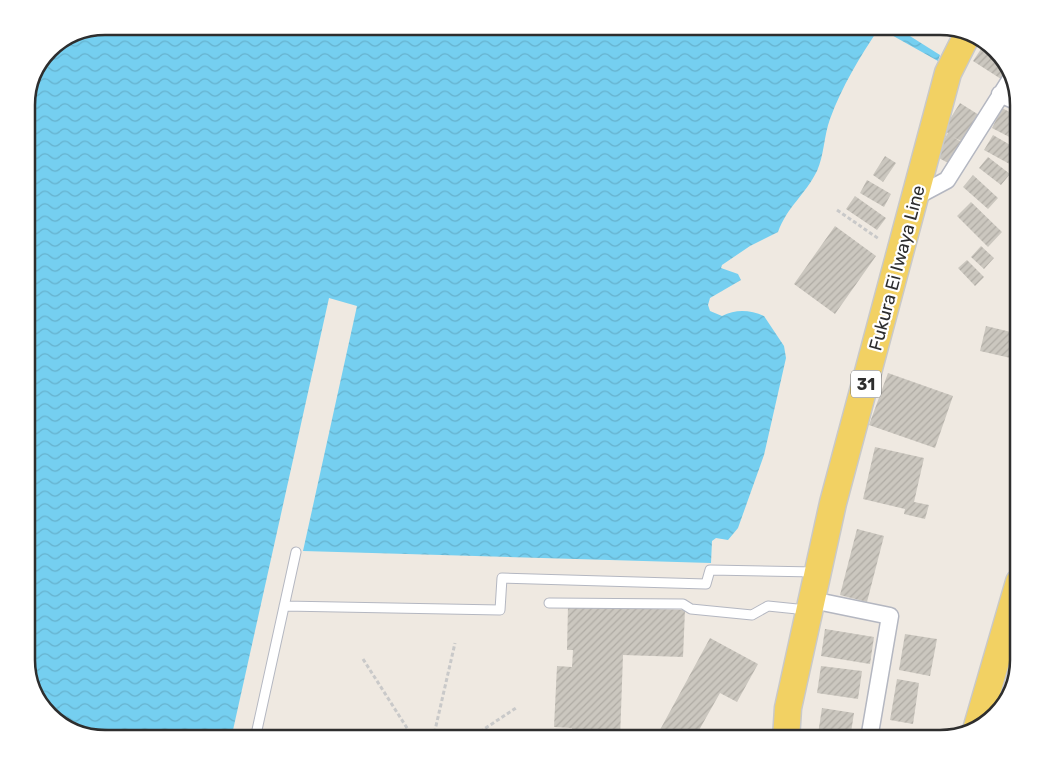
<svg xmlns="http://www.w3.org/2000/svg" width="1045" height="765" font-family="Rubik,sans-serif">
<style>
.forest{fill:url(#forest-crowns)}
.water{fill:url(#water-waves)}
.building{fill:url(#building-hatch)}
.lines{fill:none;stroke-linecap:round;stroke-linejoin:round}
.lane-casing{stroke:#b4b7c1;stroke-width:11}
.street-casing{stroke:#b4b7c1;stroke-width:19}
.primary-casing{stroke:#c9c9c9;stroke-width:29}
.path{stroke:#c9c9c9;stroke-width:3;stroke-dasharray:4 2.5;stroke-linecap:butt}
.lane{stroke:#fff;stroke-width:9}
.street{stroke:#fff;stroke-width:16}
.primary{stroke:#f2d163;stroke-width:26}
.labels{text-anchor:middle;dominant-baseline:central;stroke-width:4.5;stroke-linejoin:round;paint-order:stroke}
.shield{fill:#fff;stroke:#6d6d6d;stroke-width:1}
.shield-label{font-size:16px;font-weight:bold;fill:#2e2e2e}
.street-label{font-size:18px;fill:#2e2e2e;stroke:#fff}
.rim{fill:none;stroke:#2e2e2e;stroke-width:2.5}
</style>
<defs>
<pattern id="forest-crowns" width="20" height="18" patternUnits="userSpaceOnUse" patternTransform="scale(1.25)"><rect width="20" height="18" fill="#b6e59e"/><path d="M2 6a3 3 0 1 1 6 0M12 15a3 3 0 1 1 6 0" fill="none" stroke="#9dc588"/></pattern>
<pattern id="water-waves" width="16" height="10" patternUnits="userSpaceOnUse" patternTransform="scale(1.25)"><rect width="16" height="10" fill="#75cff0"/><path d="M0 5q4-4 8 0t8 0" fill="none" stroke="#66b2ce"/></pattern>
<pattern id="building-hatch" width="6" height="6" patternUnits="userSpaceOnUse" patternTransform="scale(1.25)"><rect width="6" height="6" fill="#cbc7bf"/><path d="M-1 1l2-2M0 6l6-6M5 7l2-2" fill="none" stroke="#afaba4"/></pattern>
</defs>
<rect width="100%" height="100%" fill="#efe9e1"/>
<path class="forest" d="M 1019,633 L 1019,661 L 1001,709 Z"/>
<path class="water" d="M 105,26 L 894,26 L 940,55 L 938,61 L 879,28 C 860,57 842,86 830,119 C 824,135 824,156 817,171 C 805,195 787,207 778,232 L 750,246 L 722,265 L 721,268 L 738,274 L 741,280 L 710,298 L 708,305 L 710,311 L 722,316 C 736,309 750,310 764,316 L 784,346 L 786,358 L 764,455 L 738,528 L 728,540 L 716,538 L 712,541 L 711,563 L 303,551 L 357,306 L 329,298 L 231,739 L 104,739 L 57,723 L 34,695 L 26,665 L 26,99 L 53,46 Z"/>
<path class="building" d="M 985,43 L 993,48 L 1009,67 L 1001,79 L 973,61 Z
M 960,103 L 979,115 L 963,142 L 953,137 L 963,143 L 950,164 L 937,157 L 943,147 L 941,145 L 948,133 L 943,130 Z
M 1002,108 L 1019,117 L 1019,142 L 992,128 Z
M 993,135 L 1019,150 L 1019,160 L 1015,167 L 984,150 Z
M 885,156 L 896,163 L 883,182 L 873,175 Z
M 988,157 L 1010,174 L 1001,185 L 979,168 Z
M 973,175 L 998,198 L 988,209 L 963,187 Z
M 867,180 L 891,194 L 884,207 L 860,193 Z
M 855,196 L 886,218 L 877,230 L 846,209 Z
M 971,202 L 1002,232 L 988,247 L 957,216 Z
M 835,226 L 876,256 L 835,314 L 794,284 Z
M 981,246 L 994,258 L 984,269 L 971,257 Z
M 967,260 L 984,277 L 975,286 L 958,268 Z
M 986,326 L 1019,334 L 1015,359 L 980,351 Z
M 888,373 L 953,396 L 935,448 L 869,425 Z
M 875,447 L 924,458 L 914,502 L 929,505 L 925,519 L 904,514 L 905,509 L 863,499 Z
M 857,529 L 884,536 L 867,602 L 840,595 Z
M 568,606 L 685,610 L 683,657 L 623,655 L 620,739 L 572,739 L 572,728 L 554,727 L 557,666 L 572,667 L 573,650 L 567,650 Z
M 825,629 L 874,637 L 870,664 L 821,656 Z
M 905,634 L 937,639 L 930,676 L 899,670 Z
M 710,638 L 758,664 L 737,702 L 720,693 L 694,739 L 655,739 Z
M 821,666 L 862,671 L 858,699 L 817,693 Z
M 897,679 L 919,683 L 913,724 L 890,720 Z
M 822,708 L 854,713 L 850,739 L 818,734 Z
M 524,730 L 540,731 L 539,739 L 524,739 Z
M 880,733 L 909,738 L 909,739 L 879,739 Z"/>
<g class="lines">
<g class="lane-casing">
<path id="lane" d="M 549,603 L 683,604 L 691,609 L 752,615 L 768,606 L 807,610
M 284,606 L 500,610 L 502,578 L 706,584 L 710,570 L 815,572
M 255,739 L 296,552"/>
</g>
<g class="street-casing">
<path id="street" d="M 1000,94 L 1018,102
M 917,196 L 947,180 L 1012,77
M 812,600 L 890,616 L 869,739"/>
</g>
<g class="primary-casing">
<path id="primary" d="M 976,730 L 1019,582
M 786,739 L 788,708 L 833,503 L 948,73 L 967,35"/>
</g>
<path class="path" d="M 837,210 L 879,239
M 363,659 L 414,739
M 312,735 L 327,739
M 433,739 L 455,643
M 469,739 L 516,708"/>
<use href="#lane" class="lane"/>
<use href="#street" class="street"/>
<use href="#primary" class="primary"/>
</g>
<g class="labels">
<rect class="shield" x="851" y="370.5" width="30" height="27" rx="4"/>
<g class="shield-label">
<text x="866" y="384">31</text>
</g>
<g class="street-label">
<text transform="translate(897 268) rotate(-75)">Fukura Ei Iwaya Line</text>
</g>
</g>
<path d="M0 0H1045V765H0ZM105 35H940A70 70 0 0 1 1010 105V660A70 70 0 0 1 940 730H105A70 70 0 0 1 35 660V105A70 70 0 0 1 105 35Z" fill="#fff" fill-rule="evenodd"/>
<path class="rim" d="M105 35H940A70 70 0 0 1 1010 105V660A70 70 0 0 1 940 730H105A70 70 0 0 1 35 660V105A70 70 0 0 1 105 35Z"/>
</svg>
